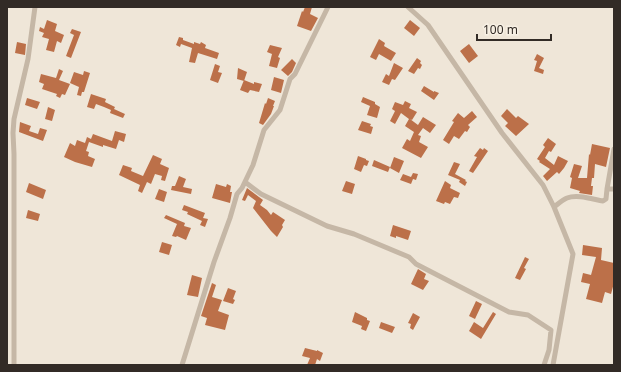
<svg xmlns="http://www.w3.org/2000/svg" width="621" height="372" font-family="'Noto Sans',sans-serif">
<style>
.building{fill:#bc7049}
.lines{fill:none;stroke-linecap:round;stroke-linejoin:round}
.minor{stroke:#c5b7a6;stroke-width:5}
</style>
<rect width="100%" height="100%" fill="#efe6d8"/>
<path class="building" d="M 305,7 L 312,7 L 310,14 L 318,18 L 311,31 L 297,26 L 302,11 L 303,12 Z
M 47,20 L 57,24 L 55,31 L 64,35 L 61,43 L 57,41 L 54,52 L 46,50 L 49,39 L 42,37 L 44,33 L 39,31 L 40,27 L 44,29 Z
M 410,20 L 420,28 L 414,36 L 404,28 Z
M 72,29 L 81,32 L 71,58 L 66,56 L 74,35 L 70,33 Z
M 179,37 L 183,38 L 183,40 L 194,44 L 194,42 L 200,44 L 201,42 L 206,45 L 205,48 L 219,53 L 217,59 L 198,53 L 195,63 L 189,62 L 192,48 L 181,44 L 180,47 L 176,45 Z
M 379,39 L 385,43 L 384,46 L 396,53 L 391,61 L 379,54 L 376,60 L 370,57 Z
M 17,42 L 26,44 L 25,55 L 15,53 Z
M 469,44 L 478,56 L 469,63 L 460,51 Z
M 270,45 L 282,48 L 278,57 L 280,58 L 277,68 L 269,66 L 272,54 L 267,52 Z
M 537,54 L 544,58 L 539,68 L 544,70 L 543,74 L 534,71 L 537,61 L 534,60 Z
M 417,58 L 421,61 L 420,63 L 422,65 L 420,69 L 418,68 L 414,74 L 408,71 Z
M 292,59 L 296,63 L 292,72 L 288,76 L 281,70 Z
M 394,63 L 403,68 L 395,80 L 392,79 L 389,85 L 382,82 L 386,74 L 389,76 Z
M 215,64 L 220,66 L 218,72 L 222,73 L 218,83 L 210,80 Z
M 238,68 L 247,72 L 244,81 L 237,79 Z
M 59,69 L 63,71 L 59,80 L 70,84 L 65,95 L 62,94 L 60,98 L 56,96 L 57,94 L 42,89 L 44,84 L 39,82 L 41,74 L 56,78 Z
M 84,71 L 90,73 L 84,92 L 82,92 L 81,96 L 77,95 L 79,87 L 70,83 L 74,72 L 83,75 Z
M 274,77 L 284,80 L 281,93 L 271,90 Z
M 244,80 L 254,84 L 254,82 L 262,84 L 259,92 L 250,90 L 248,93 L 240,90 Z
M 424,86 L 434,92 L 434,91 L 439,93 L 434,100 L 421,91 Z
M 91,94 L 106,99 L 105,102 L 115,107 L 114,109 L 125,114 L 123,118 L 110,113 L 111,110 L 104,107 L 96,104 L 94,109 L 87,107 Z
M 363,97 L 375,102 L 375,104 L 380,107 L 377,118 L 367,115 L 370,106 L 361,102 Z
M 27,98 L 40,102 L 37,109 L 25,105 Z
M 268,98 L 275,101 L 273,106 L 274,106 L 271,114 L 263,125 L 259,123 L 265,103 L 266,104 Z
M 405,101 L 411,104 L 409,108 L 417,112 L 412,120 L 410,119 L 418,125 L 423,117 L 436,125 L 430,133 L 423,128 L 418,135 L 421,136 L 419,142 L 428,147 L 421,158 L 402,148 L 407,139 L 410,141 L 414,132 L 405,126 L 409,119 L 401,113 L 395,124 L 390,121 L 395,111 L 392,109 L 395,102 L 403,105 Z
M 48,107 L 55,110 L 52,121 L 45,119 Z
M 507,109 L 516,118 L 518,116 L 529,124 L 516,136 L 505,126 L 508,123 L 501,116 Z
M 472,111 L 477,117 L 468,125 L 470,127 L 467,132 L 465,131 L 459,139 L 454,136 L 449,144 L 443,140 L 454,122 L 452,121 L 458,113 L 464,118 Z
M 362,121 L 371,124 L 370,126 L 373,127 L 371,134 L 358,130 Z
M 20,122 L 31,126 L 29,131 L 38,134 L 40,128 L 47,130 L 43,141 L 19,132 Z
M 115,131 L 126,134 L 124,142 L 119,140 L 116,149 L 103,145 L 103,147 L 89,142 L 86,151 L 89,152 L 88,156 L 95,159 L 92,167 L 75,162 L 64,157 L 70,143 L 75,146 L 77,140 L 85,143 L 87,137 L 91,139 L 93,134 L 112,141 Z
M 548,138 L 556,144 L 551,152 L 549,151 L 545,158 L 554,165 L 558,156 L 568,161 L 564,168 L 559,174 L 557,172 L 547,181 L 543,176 L 550,169 L 539,162 L 540,161 L 537,159 L 545,147 L 543,145 Z
M 592,144 L 610,148 L 606,167 L 595,164 L 594,178 L 592,178 L 591,186 L 593,186 L 592,195 L 579,193 L 580,191 L 570,188 L 572,178 L 570,177 L 574,164 L 582,166 L 578,178 L 587,178 L 589,154 L 590,155 Z
M 480,148 L 483,150 L 484,148 L 488,151 L 473,173 L 469,171 L 477,157 L 474,156 Z
M 153,155 L 162,159 L 160,164 L 169,168 L 165,181 L 161,180 L 162,176 L 155,174 L 151,184 L 147,182 L 142,193 L 138,191 L 140,185 L 119,175 L 123,165 L 132,168 L 131,171 L 143,176 Z
M 358,156 L 366,159 L 366,160 L 369,161 L 367,166 L 364,165 L 361,172 L 354,169 Z
M 394,157 L 404,161 L 399,173 L 390,168 Z
M 374,160 L 390,167 L 388,172 L 372,166 Z
M 454,162 L 460,164 L 455,174 L 466,180 L 465,181 L 467,182 L 465,186 L 459,182 L 460,180 L 448,175 Z
M 413,173 L 418,174 L 416,180 L 413,179 L 411,184 L 400,180 L 403,174 L 411,177 Z
M 179,176 L 186,179 L 183,187 L 192,189 L 191,194 L 171,190 L 172,186 L 175,186 Z
M 346,181 L 355,184 L 352,194 L 342,191 Z
M 445,181 L 451,185 L 450,188 L 460,193 L 458,198 L 454,197 L 450,204 L 445,202 L 444,204 L 436,201 Z
M 29,183 L 46,190 L 43,199 L 26,192 Z
M 216,184 L 226,187 L 227,184 L 231,186 L 230,192 L 232,192 L 230,203 L 212,198 Z
M 247,188 L 263,200 L 260,205 L 267,210 L 271,215 L 273,212 L 285,220 L 282,225 L 283,227 L 277,237 L 271,231 L 253,208 L 256,201 L 248,195 L 245,201 L 242,200 Z
M 159,189 L 167,192 L 164,202 L 155,199 Z
M 184,205 L 205,213 L 203,218 L 208,219 L 205,227 L 200,225 L 202,221 L 187,214 L 188,212 L 182,210 Z
M 28,210 L 40,214 L 38,221 L 26,218 Z
M 166,215 L 185,223 L 184,226 L 191,228 L 186,240 L 177,236 L 176,237 L 172,236 L 177,224 L 164,218 Z
M 393,225 L 411,231 L 408,240 L 396,236 L 396,238 L 390,236 Z
M 162,242 L 172,245 L 169,255 L 159,252 Z
M 583,245 L 602,248 L 601,260 L 614,263 L 614,283 L 611,294 L 605,292 L 602,303 L 586,299 L 590,284 L 581,282 L 583,273 L 591,275 L 596,257 L 582,255 Z
M 525,257 L 529,259 L 524,268 L 526,269 L 520,280 L 515,278 Z
M 418,269 L 426,274 L 424,279 L 429,281 L 423,290 L 411,284 Z
M 192,275 L 202,278 L 198,297 L 187,295 Z
M 212,283 L 216,285 L 212,297 L 222,300 L 218,311 L 229,315 L 225,330 L 205,325 L 207,318 L 201,316 Z
M 228,288 L 236,291 L 233,299 L 235,300 L 233,304 L 223,301 Z
M 476,301 L 482,304 L 475,319 L 469,316 Z
M 355,312 L 367,318 L 367,320 L 370,321 L 366,331 L 361,329 L 362,326 L 352,322 Z
M 493,312 L 496,314 L 481,339 L 469,331 L 474,322 L 483,328 Z
M 413,313 L 420,317 L 413,330 L 410,328 L 411,324 L 408,323 Z
M 381,322 L 395,327 L 392,333 L 379,328 Z
M 305,348 L 317,351 L 317,350 L 323,353 L 320,361 L 317,359 L 315,365 L 307,365 L 310,358 L 302,356 Z"/>
<g class="lines">
<path class="minor" d="M 408,7 L 428,25 L 502,133 L 543,185 L 554,207 L 573,254 L 553,365
M 245,182 L 261,194 L 327,226 L 354,234 L 409,257 L 416,264 L 509,312 L 528,315 L 551,330 L 549,350 L 544,365
M 607,189 L 614,149
M 554,207 C 558,204 562,200 567,198 C 577,194 592,199 603,201 L 606,199 L 607,189 L 614,189
M 14,365 L 14,154 L 13,133 L 14,119 L 28,59 L 35,7
M 182,365 L 214,262 L 230,218 L 237,194 L 242,188 L 253,165 L 264,130 L 280,110 L 290,79 L 295,74 L 328,7"/>
</g>
<rect width="621" height="372" fill="none" stroke="#322b26" stroke-width="16"/>
<path d="M477 34v6h74v-6" fill="none" stroke="#322b26" stroke-width="2"/>
<text x="483" y="34" font-size="12" fill="#322b26" stroke="#f7f0e4" stroke-width="3" paint-order="stroke">100 m</text>
</svg>
